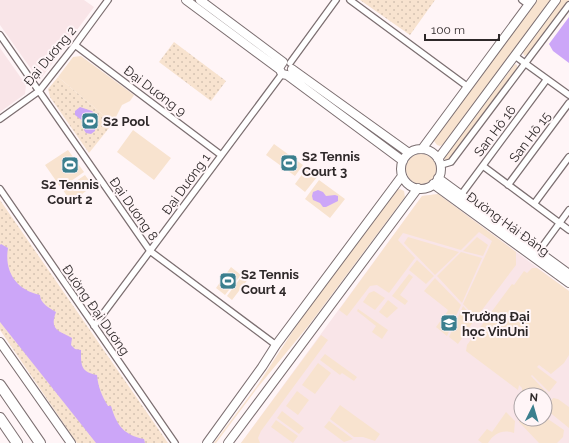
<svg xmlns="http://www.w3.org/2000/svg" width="569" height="443" font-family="Raleway,sans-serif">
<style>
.built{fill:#f9e5e8;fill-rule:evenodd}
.grass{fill:#f8e3cf}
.park{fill:url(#park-dots)}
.water{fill:#cca6f8}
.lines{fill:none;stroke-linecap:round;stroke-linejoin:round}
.street-casing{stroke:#7c6f71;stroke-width:8}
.secondary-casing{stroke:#7c6f71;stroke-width:10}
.highway-casing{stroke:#7c6f71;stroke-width:12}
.street{stroke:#fff;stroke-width:5.5}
.secondary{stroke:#fff;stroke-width:8}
.highway{stroke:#fff;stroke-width:10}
.labels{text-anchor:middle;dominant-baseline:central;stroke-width:4;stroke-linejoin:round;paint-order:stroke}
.street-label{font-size:13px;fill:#2e2829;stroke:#fff5f7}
.poi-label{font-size:13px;font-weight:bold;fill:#2e2829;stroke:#fff5f7;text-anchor:start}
</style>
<defs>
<pattern id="park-dots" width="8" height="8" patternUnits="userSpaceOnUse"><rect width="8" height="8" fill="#f8e3cf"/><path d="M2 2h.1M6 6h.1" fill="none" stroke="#d5c3b2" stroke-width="1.8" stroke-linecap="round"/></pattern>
</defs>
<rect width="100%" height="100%" fill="#fff5f7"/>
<path class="built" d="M 0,0 L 84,0 L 94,7 L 42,77 L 36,76 L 0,25 Z
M 0,48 L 26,85 L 25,94 L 0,112 Z
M 438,194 L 569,291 L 569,443 L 241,443 L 422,196 ZM 521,395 L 545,395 L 545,419 L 521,419 Z"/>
<path class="grass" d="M 537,0 L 551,0 L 444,144 L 440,146 L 437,145 L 434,141 L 436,136 Z
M 561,0 L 569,0 L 528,54 L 524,56 L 523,51 Z
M 81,56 L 134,95 L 130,101 L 122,105 L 113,123 L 58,77 L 73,57 Z
M 515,64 L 517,65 L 517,69 L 450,160 L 445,161 L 444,157 Z
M 133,130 L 171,158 L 154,180 L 117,152 Z
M 274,144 L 303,165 L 295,176 L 266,155 Z
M 68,150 L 84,172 L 61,188 L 45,165 Z
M406 169a15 15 0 1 1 30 0a15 15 0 1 1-30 0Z
M 306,169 L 317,177 L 305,192 L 295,184 Z
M 85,175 L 93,186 L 71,202 L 63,190 Z
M 319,180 L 345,199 L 330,218 L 305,199 Z
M 400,189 L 404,191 L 405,197 L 309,325 L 258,387 L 216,443 L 214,443 L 257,386 L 304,314 L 396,190 Z
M 438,194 L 516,252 L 516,265 L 476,318 L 463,304 L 492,241 L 479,232 L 461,250 L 403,233 L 398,240 L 415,258 L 389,293 L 377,285 L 370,286 L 347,316 L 339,310 L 422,196 Z
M 408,237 L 459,252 L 435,275 L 404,243 Z
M 477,237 L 488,245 L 483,256 L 463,251 Z
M 461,252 L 482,258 L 462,303 L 437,276 Z
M 417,260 L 434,276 L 426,284 L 409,270 Z
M 231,267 L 241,275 L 225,295 L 216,288 Z
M 532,268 L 537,268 L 569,291 L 569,355 L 564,363 L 551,374 L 539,365 L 537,367 L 557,382 L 549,392 L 532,375 L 531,376 L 548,394 L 545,398 L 545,395 L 526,395 L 522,392 L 522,388 L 519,385 L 518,390 L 466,351 L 467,345 L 512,284 L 514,285 L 524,271 L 527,273 Z
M 244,273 L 249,278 L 232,300 L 227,296 Z
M 409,274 L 413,277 L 400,295 L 408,301 L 405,305 L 392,296 Z
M 435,278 L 461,305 L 447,336 L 436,327 L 447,312 L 448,310 L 424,291 Z
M 374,291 L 385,298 L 375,310 L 363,302 L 369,293 Z
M 388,300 L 398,308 L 387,318 L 379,312 Z
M 463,306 L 475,319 L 458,344 L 449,337 Z
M 358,309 L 388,330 L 382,339 L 372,332 L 376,326 L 357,311 Z
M 321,335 L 328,340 L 261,431 L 258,438 L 260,443 L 241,443 Z
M 325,354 L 357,377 L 354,381 L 342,373 L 340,375 L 320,360 Z
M 318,363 L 331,373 L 315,394 L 302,385 Z
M 297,391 L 309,400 L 298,415 L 286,406 Z
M 553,398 L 558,399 L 569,407 L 569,428 L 548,411 L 547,406 Z
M 521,404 L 521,419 L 545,419 L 545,417 L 564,430 L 563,437 L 557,443 L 539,443 L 519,422 Z
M 340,405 L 380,434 L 375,441 L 363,437 L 354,437 L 330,419 Z
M 282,411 L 304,428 L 299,434 L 277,418 Z
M 506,412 L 515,421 L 514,433 C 503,429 494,433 488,443 L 482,443 L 478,440 L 487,429 L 492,432 Z
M 276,420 L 298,436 L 293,443 L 271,427 Z
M 329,421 L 353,439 L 344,442 L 324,427 Z"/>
<path class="park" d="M 360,0 L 435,0 L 410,35 Z
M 174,42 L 226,81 L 211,101 L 159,62 Z
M 58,77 L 113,123 L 89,153 L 50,97 L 48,89 Z
M 0,200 L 168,443 L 77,443 L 0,330 Z"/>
<path class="water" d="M 569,17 L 569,63 L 553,51 L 549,44 Z
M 80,107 L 92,111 L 96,115 L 95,131 L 91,134 L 86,133 L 84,130 L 84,122 L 75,115 L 75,111 Z
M 318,190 L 323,192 L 326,196 L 335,195 L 338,196 L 338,201 L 326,207 L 323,207 L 320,203 L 313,200 L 312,196 L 313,192 Z
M 1,244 L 8,248 C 4,271 16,290 40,295 C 40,303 49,308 56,312 C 49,331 59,330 72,338 L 71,345 L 75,349 L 81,350 C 81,364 80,372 97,375 C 98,387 102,396 108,406 L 111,406 C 117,426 124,435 144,439 L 145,443 L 96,443 L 0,322 L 0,245 Z"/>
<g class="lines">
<g class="street-casing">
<path id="street" d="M 350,0 L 468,87
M 522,0 L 529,5
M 0,35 L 150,251 L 276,345
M 75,45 L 221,155
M 515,56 L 569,95
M 290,63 L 336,0
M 0,119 L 39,91 L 75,45 L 108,0
M 441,165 L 451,162 L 569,5
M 483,166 L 569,230
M 508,185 L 569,103
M 0,189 L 175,443
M 461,195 L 547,79
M 534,204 L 569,157
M 536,252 L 539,251 L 569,210
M 94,326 L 282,74"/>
</g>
<g class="secondary-casing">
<path id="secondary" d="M 186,0 L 279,69
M 200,0 L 283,62
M 283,62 L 279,68 L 282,74 L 287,75 L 403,161
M 292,69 L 409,153
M 422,149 L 532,0
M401 169a20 20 0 1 1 40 0a20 20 0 1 1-40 0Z
M 438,159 L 556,0
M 438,178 L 569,274
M 433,184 L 569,283
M 0,342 L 71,443
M 207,443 L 262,367 L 276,345 L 402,176
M 228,443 L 418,188"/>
</g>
<g class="highway-casing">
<path id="highway" d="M 0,385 L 40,443
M 0,418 L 17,443"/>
</g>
<use href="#street" class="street"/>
<use href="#secondary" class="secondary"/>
<use href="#highway" class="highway"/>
</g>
<defs>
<g id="stadium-square" transform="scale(0.9)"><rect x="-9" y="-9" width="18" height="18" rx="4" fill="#3b7f8e" stroke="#fff5f7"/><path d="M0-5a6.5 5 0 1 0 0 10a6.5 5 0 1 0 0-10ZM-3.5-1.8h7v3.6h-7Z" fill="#fff"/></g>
<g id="university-square" transform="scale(0.9)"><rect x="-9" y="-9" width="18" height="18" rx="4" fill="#3b7f8e" stroke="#fff5f7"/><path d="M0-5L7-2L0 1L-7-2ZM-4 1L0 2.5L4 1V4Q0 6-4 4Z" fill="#fff"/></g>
</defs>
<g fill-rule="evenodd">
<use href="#stadium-square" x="90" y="121"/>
<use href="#stadium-square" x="289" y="163"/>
<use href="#stadium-square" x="70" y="165"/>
<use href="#stadium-square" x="228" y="281"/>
<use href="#university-square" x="449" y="323"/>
</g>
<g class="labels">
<g class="street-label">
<text transform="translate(50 56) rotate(-50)">Đại Dương 2</text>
<text transform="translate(155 91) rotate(37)">Đại Dương 9</text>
<text transform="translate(495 131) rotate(-53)">San Hô 16</text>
<text transform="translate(530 137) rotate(-53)">San Hô 15</text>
<text transform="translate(186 184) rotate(-54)">Đại Dương 1</text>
<text transform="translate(134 209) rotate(55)">Đại Dương 8</text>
<text transform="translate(508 224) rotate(36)">Đường Hải Đăng</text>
<text transform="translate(96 310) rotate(55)">Đường Đại Dương</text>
</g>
<g class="poi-label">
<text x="103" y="121">S2 Pool</text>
<text x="302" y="156">S2 Tennis<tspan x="302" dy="15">Court 3</tspan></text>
<text x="70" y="184" text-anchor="middle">S2 Tennis<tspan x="70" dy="15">Court 2</tspan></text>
<text x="241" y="274">S2 Tennis<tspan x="241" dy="15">Court 4</tspan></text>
<text x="462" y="316">Trường Đại<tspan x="462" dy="15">học VinUni</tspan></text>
</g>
</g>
<g transform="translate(533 407) rotate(5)"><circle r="19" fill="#fff5f7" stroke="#aba3a5"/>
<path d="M0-3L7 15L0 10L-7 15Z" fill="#3b7f8e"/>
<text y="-6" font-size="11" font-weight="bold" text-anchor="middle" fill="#2e2829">N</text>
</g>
<path d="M425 34v6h74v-6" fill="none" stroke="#2e2829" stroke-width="2"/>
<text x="431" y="34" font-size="12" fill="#2e2829" stroke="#fff5f7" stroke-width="3" paint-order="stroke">100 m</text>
</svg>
